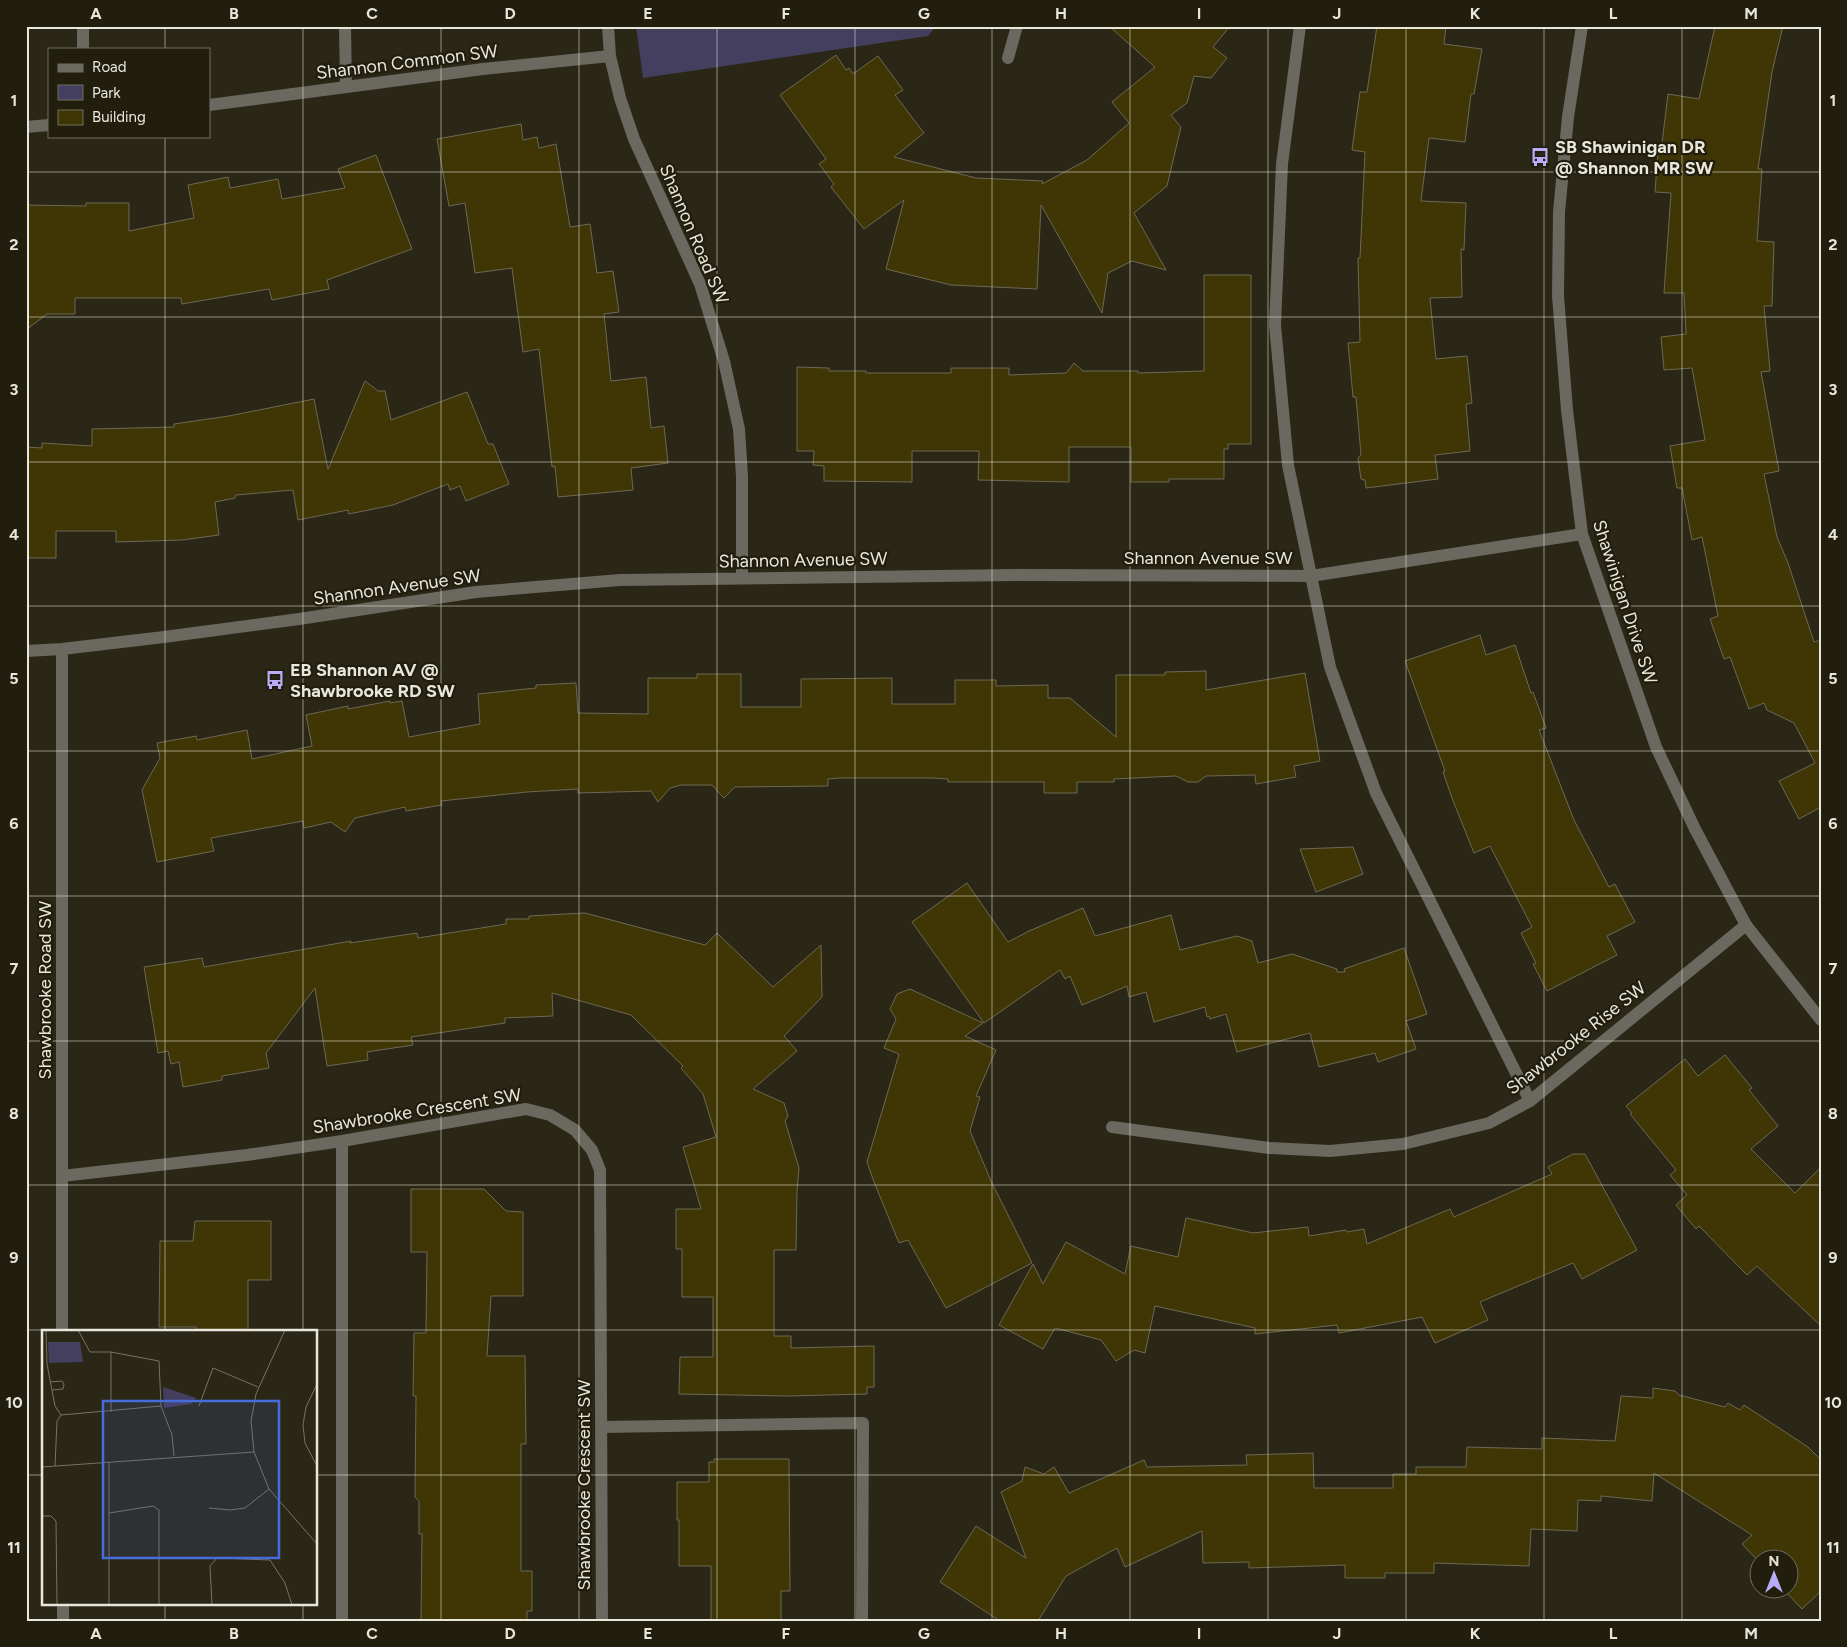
<svg xmlns="http://www.w3.org/2000/svg" width="1847" height="1647" font-family="Figtree,sans-serif">
<style>
.green{fill:#443f5f}
.building{fill:#403605;stroke:#6d6855}
.lines{fill:none;stroke-linecap:round;stroke-linejoin:round}
.service{stroke:#6a685f;stroke-width:12}
.minor{stroke:#6a685f;stroke-width:12}
.tertiary{stroke:#6a685f;stroke-width:12}
.grid{fill:none;stroke:#e9e6db;stroke-width:1;stroke-opacity:0.55}
.labels{text-anchor:middle;dominant-baseline:central;stroke-width:4.5;stroke-linejoin:round;paint-order:stroke}
.street-label{font-size:18px;fill:#e9e6db;stroke:#211e0d}
.poi-label{font-size:18px;font-weight:bold;fill:#e9e6db;stroke:#211e0d;text-anchor:start}
.inset-road{fill:none;stroke:#777365;stroke-width:1}
.view{fill:#466cd9;fill-opacity:0.15;stroke:#466cd9;stroke-width:2.5}
.inset-edge{fill:none;stroke:#e9e6db;stroke-width:2.5}
.neatline{fill:none;stroke:#e9e6db;stroke-width:2}
.grid-label{font-size:16px;text-anchor:middle;font-weight:bold;fill:#e9e6db}
</style>
<rect width="100%" height="100%" fill="#2b2716"/>
<path class="green" d="M 636,26 L 936,26 L 928,36 L 643,78 Z"/>
<path class="building" d="M 1109,26 L 1230,26 L 1213,47 L 1227,58 L 1211,78 L 1194,76 L 1187,103 L 1171,115 L 1181,127 L 1167,186 L 1134,213 L 1166,270 L 1132,261 L 1108,273 L 1102,313 L 1041,205 L 1037,289 L 951,285 L 886,269 L 904,200 L 864,229 L 831,187 L 834,184 L 819,164 L 826,159 L 780,95 L 836,55 L 846,70 L 849,68 L 853,74 L 878,56 L 903,90 L 895,95 L 924,133 L 894,157 L 976,178 L 1043,181 L 1042,184 L 1087,160 L 1129,123 L 1112,102 L 1155,67 Z
M 1377,26 L 1446,26 L 1444,44 L 1482,49 L 1474,94 L 1471,94 L 1465,142 L 1429,138 L 1421,201 L 1466,203 L 1464,250 L 1461,249 L 1462,297 L 1430,298 L 1436,359 L 1467,356 L 1472,403 L 1466,404 L 1470,451 L 1435,455 L 1438,479 L 1366,488 L 1365,480 L 1361,479 L 1358,458 L 1361,455 L 1356,397 L 1353,397 L 1348,343 L 1360,342 L 1358,258 L 1360,258 L 1365,152 L 1352,150 L 1360,92 L 1367,92 Z
M 1715,26 L 1783,26 L 1772,72 L 1758,169 L 1762,169 L 1757,241 L 1774,242 L 1772,306 L 1764,306 L 1770,371 L 1761,372 L 1779,471 L 1764,474 L 1777,537 L 1788,563 L 1814,642 L 1821,640 L 1821,807 L 1799,819 L 1779,781 L 1815,763 L 1794,723 L 1767,710 L 1764,703 L 1749,709 L 1730,657 L 1724,659 L 1710,619 L 1718,616 L 1702,537 L 1692,540 L 1682,488 L 1677,488 L 1670,446 L 1705,440 L 1692,368 L 1664,370 L 1661,337 L 1686,334 L 1684,293 L 1664,293 L 1671,193 L 1655,192 L 1658,151 L 1661,151 L 1668,94 L 1699,99 Z
M 521,124 L 523,140 L 537,137 L 539,148 L 556,144 L 570,227 L 590,224 L 597,273 L 613,271 L 619,312 L 604,314 L 611,381 L 646,377 L 651,428 L 664,426 L 668,463 L 631,468 L 633,490 L 558,497 L 555,466 L 552,467 L 539,349 L 523,352 L 512,268 L 475,273 L 465,203 L 449,206 L 437,139 Z
M 376,155 L 412,249 L 327,280 L 329,289 L 272,300 L 269,289 L 182,304 L 181,298 L 75,298 L 75,314 L 47,314 L 26,330 L 26,205 L 86,206 L 86,203 L 129,203 L 129,231 L 194,218 L 188,185 L 228,177 L 230,188 L 278,179 L 282,199 L 345,188 L 338,169 Z
M 1204,275 L 1251,275 L 1251,444 L 1228,444 L 1228,449 L 1224,449 L 1224,479 L 1169,479 L 1169,482 L 1131,482 L 1131,447 L 1069,447 L 1069,482 L 978,480 L 979,451 L 912,451 L 912,482 L 824,481 L 824,466 L 813,465 L 814,451 L 797,451 L 797,367 L 829,368 L 829,371 L 866,371 L 866,373 L 951,373 L 951,368 L 1009,368 L 1009,375 L 1066,373 L 1074,363 L 1083,371 L 1138,371 L 1138,373 L 1204,371 Z
M 365,381 L 378,391 L 385,391 L 391,420 L 467,392 L 488,444 L 493,444 L 509,484 L 466,501 L 460,486 L 450,490 L 448,484 L 393,505 L 349,514 L 348,510 L 298,520 L 293,490 L 236,495 L 235,498 L 215,502 L 219,535 L 182,540 L 116,542 L 116,531 L 56,531 L 56,558 L 26,558 L 26,447 L 42,448 L 42,443 L 92,446 L 92,429 L 174,427 L 174,424 L 229,416 L 314,399 L 328,469 Z
M 1480,635 L 1486,655 L 1515,645 L 1531,693 L 1533,692 L 1546,728 L 1539,730 L 1574,820 L 1609,887 L 1615,884 L 1635,922 L 1607,936 L 1617,955 L 1547,991 L 1533,964 L 1536,963 L 1521,933 L 1532,927 L 1490,846 L 1474,853 L 1452,798 L 1443,772 L 1445,771 L 1405,661 Z
M 1206,671 L 1206,690 L 1305,673 L 1320,761 L 1294,766 L 1296,777 L 1256,784 L 1255,775 L 1206,776 L 1198,782 L 1188,782 L 1176,776 L 1114,779 L 1114,782 L 1077,782 L 1077,793 L 1044,793 L 1044,782 L 948,782 L 948,779 L 933,778 L 839,778 L 828,779 L 828,786 L 735,787 L 724,798 L 712,785 L 681,785 L 670,788 L 658,802 L 651,791 L 578,793 L 578,789 L 527,792 L 441,801 L 442,805 L 406,811 L 405,807 L 355,818 L 345,832 L 331,822 L 304,828 L 303,821 L 211,838 L 214,851 L 157,862 L 142,790 L 160,758 L 157,743 L 196,736 L 197,740 L 247,730 L 252,759 L 312,746 L 306,715 L 348,706 L 348,709 L 390,701 L 390,703 L 402,701 L 409,737 L 480,724 L 478,694 L 536,688 L 536,685 L 576,683 L 578,713 L 648,714 L 648,678 L 697,678 L 697,674 L 741,674 L 741,707 L 801,707 L 801,679 L 892,678 L 892,704 L 955,704 L 955,680 L 996,680 L 996,686 L 1048,685 L 1048,698 L 1070,698 L 1116,737 L 1116,675 L 1165,675 L 1165,672 Z
M 1353,847 L 1363,874 L 1316,892 L 1300,849 Z
M 967,883 L 1008,942 L 1029,931 L 1083,908 L 1095,936 L 1171,915 L 1180,950 L 1237,936 L 1252,941 L 1258,963 L 1292,954 L 1337,969 L 1337,972 L 1345,972 L 1344,969 L 1404,948 L 1427,1014 L 1406,1021 L 1416,1049 L 1378,1062 L 1375,1053 L 1319,1067 L 1310,1033 L 1237,1052 L 1226,1014 L 1210,1019 L 1209,1016 L 1207,1017 L 1205,1007 L 1154,1022 L 1146,992 L 1129,997 L 1127,986 L 1082,1005 L 1070,976 L 1065,979 L 1060,970 L 984,1023 L 912,922 Z
M 585,913 L 705,945 L 717,933 L 773,987 L 821,945 L 822,997 L 784,1036 L 797,1051 L 753,1089 L 784,1103 L 788,1116 L 785,1121 L 799,1168 L 797,1191 L 796,1250 L 774,1250 L 774,1336 L 791,1336 L 791,1348 L 874,1346 L 874,1387 L 867,1387 L 867,1394 L 788,1396 L 679,1394 L 680,1357 L 713,1357 L 713,1297 L 682,1297 L 682,1249 L 676,1249 L 676,1209 L 701,1209 L 683,1147 L 716,1137 L 703,1094 L 681,1068 L 683,1066 L 631,1015 L 552,993 L 553,1016 L 505,1018 L 505,1023 L 411,1037 L 413,1045 L 367,1052 L 368,1060 L 327,1066 L 315,988 L 266,1053 L 269,1068 L 222,1076 L 222,1080 L 183,1087 L 179,1062 L 171,1064 L 168,1051 L 158,1053 L 144,967 L 202,958 L 204,967 L 351,941 L 350,943 L 417,933 L 418,938 L 506,924 L 506,919 L 529,919 L 529,916 Z
M 910,989 L 983,1023 L 965,1036 L 996,1050 L 976,1096 L 980,1097 L 970,1131 L 991,1181 L 1032,1263 L 946,1308 L 908,1240 L 899,1243 L 874,1182 L 867,1162 L 899,1054 L 884,1048 L 896,1019 L 890,1009 L 897,994 Z
M 1725,1055 L 1752,1088 L 1749,1090 L 1778,1126 L 1751,1149 L 1795,1193 L 1821,1167 L 1821,1326 L 1757,1266 L 1747,1275 L 1699,1226 L 1696,1229 L 1676,1205 L 1687,1195 L 1670,1175 L 1676,1170 L 1630,1114 L 1632,1113 L 1626,1106 L 1685,1059 L 1698,1076 Z
M 1573,1154 L 1585,1154 L 1637,1250 L 1582,1279 L 1573,1263 L 1480,1302 L 1488,1320 L 1435,1343 L 1422,1317 L 1339,1333 L 1337,1325 L 1255,1334 L 1255,1328 L 1155,1306 L 1145,1353 L 1134,1350 L 1116,1361 L 1101,1340 L 1055,1328 L 1043,1349 L 999,1325 L 1033,1264 L 1043,1284 L 1066,1242 L 1125,1274 L 1131,1246 L 1178,1257 L 1186,1218 L 1253,1233 L 1308,1227 L 1309,1236 L 1346,1230 L 1347,1232 L 1364,1229 L 1367,1244 L 1450,1209 L 1454,1217 L 1552,1174 L 1548,1167 Z
M 411,1189 L 484,1189 L 506,1211 L 523,1212 L 523,1296 L 491,1296 L 487,1356 L 525,1356 L 526,1444 L 521,1444 L 521,1571 L 532,1571 L 532,1611 L 527,1611 L 527,1621 L 421,1621 L 422,1534 L 419,1534 L 419,1501 L 415,1497 L 416,1396 L 413,1396 L 414,1333 L 426,1333 L 427,1252 L 411,1252 Z
M 195,1221 L 271,1221 L 271,1280 L 248,1280 L 248,1331 L 196,1331 L 196,1327 L 159,1327 L 160,1241 L 193,1241 Z
M 1653,1388 L 1675,1391 L 1679,1395 L 1725,1407 L 1728,1403 L 1740,1410 L 1744,1405 L 1808,1447 L 1821,1460 L 1821,1591 L 1802,1609 L 1784,1590 L 1790,1590 L 1790,1560 L 1760,1560 L 1760,1563 L 1742,1544 L 1752,1535 L 1654,1473 L 1652,1501 L 1601,1496 L 1601,1501 L 1578,1500 L 1577,1531 L 1531,1529 L 1529,1566 L 1434,1563 L 1434,1573 L 1385,1573 L 1385,1578 L 1345,1578 L 1345,1565 L 1249,1568 L 1249,1562 L 1203,1563 L 1202,1531 L 1125,1567 L 1117,1548 L 1066,1576 L 1038,1621 L 1000,1621 L 940,1582 L 976,1526 L 1026,1558 L 1001,1492 L 1022,1481 L 1025,1467 L 1044,1474 L 1054,1467 L 1069,1493 L 1144,1460 L 1147,1467 L 1247,1465 L 1246,1455 L 1313,1453 L 1314,1488 L 1393,1488 L 1393,1474 L 1416,1474 L 1416,1467 L 1466,1467 L 1467,1447 L 1542,1449 L 1542,1438 L 1615,1441 L 1621,1396 L 1653,1398 Z
M 714,1459 L 789,1459 L 790,1591 L 781,1591 L 781,1621 L 711,1621 L 711,1566 L 679,1566 L 679,1520 L 677,1520 L 677,1482 L 709,1482 L 709,1462 L 714,1462 Z"/>
<g class="lines">
<path class="service" d="M 345,26 L 346,87
M 1300,26 L 1282,164 L 1275,325 L 1288,465 L 1330,667 L 1376,793 L 1530,1101
M 602,1427 L 863,1423 L 862,1621
M 342,1621 L 342,1141"/>
<path class="minor" d="M 608,26 L 610,56 L 620,98 L 634,139 L 700,284 L 724,361 L 739,429 L 742,476 L 742,578
M 83,49 L 83,26
M 1008,58 L 1017,26
M 209,105 L 483,69 L 610,56
M 26,127 L 49,125
M 62,649 L 62,1331
M 26,651 L 62,649 L 164,637 L 299,619 L 476,592 L 620,580 L 1015,575 L 1311,576 L 1582,534
M 1112,1127 L 1269,1148 L 1330,1151 L 1403,1144 L 1489,1123 L 1530,1101 L 1746,925
M 62,1176 L 247,1155 L 342,1141 L 526,1109 L 550,1115 L 575,1130 L 592,1150 L 600,1170 L 602,1621
M 63,1603 L 63,1621"/>
<path class="tertiary" d="M 1582,26 L 1568,117 L 1559,212 L 1558,296 L 1567,410 L 1582,534 L 1656,747 L 1695,829 L 1746,925 L 1821,1020"/>
</g>
<path class="grid" d="M 165,26 L 165,49M 303,26 L 303,1331M 441,26 L 441,1621M 579,26 L 579,1621M 717,26 L 717,1621M 855,26 L 855,1621M 992,26 L 992,1621M 1130,26 L 1130,1621M 1268,26 L 1268,1621M 1406,26 L 1406,1621M 1544,26 L 1544,1621M 1682,26 L 1682,1621M 165,136 L 165,1331M 26,172 L 1821,172M 26,317 L 1821,317M 26,462 L 1821,462M 26,606 L 1821,606M 26,751 L 1821,751M 26,896 L 1821,896M 26,1041 L 1821,1041M 26,1185 L 1821,1185M 26,1330 L 1821,1330M 26,1475 L 44,1475M 316,1475 L 1821,1475M 165,1603 L 165,1621M 303,1603 L 303,1621"/>
<defs>
<g id="bus-bare" transform="scale(1.5)"><path d="M-5-6H5V4H4V6H2V4H-2V6H-4V4H-5ZM-3.5-4V0h7V-4ZM-3.5 1.2v1.5H-2V1.2ZM2 1.2v1.5H3.5V1.2Z" fill="#b8abf7" stroke="#211e0d" stroke-width="2.5" paint-order="stroke"/></g>
</defs>
<g fill-rule="evenodd">
<use href="#bus-bare" x="1540" y="157"/>
<use href="#bus-bare" x="275" y="680"/>
</g>
<g class="labels">
<g class="street-label">
<text transform="translate(407 62) rotate(-7)">Shannon Common SW</text>
<text transform="translate(694 234) rotate(67)">Shannon Road SW</text>
<text x="1208" y="558">Shannon Avenue SW</text>
<text transform="translate(803 560) rotate(-1)">Shannon Avenue SW</text>
<text transform="translate(397 587) rotate(-8)">Shannon Avenue SW</text>
<text transform="translate(1625 602) rotate(72)">Shawinigan Drive SW</text>
<text transform="translate(45 990) rotate(-90)">Shawbrooke Road SW</text>
<text transform="translate(1576 1038) rotate(-38)">Shawbrooke Rise SW</text>
<text transform="translate(417 1111) rotate(-9)">Shawbrooke Crescent SW</text>
<text transform="translate(584 1485) rotate(-90)">Shawbrooke Crescent SW</text>
</g>
<g class="poi-label">
<text x="1555" y="147">SB Shawinigan DR<tspan x="1555" dy="21">@ Shannon MR SW</tspan></text>
<text x="290" y="670">EB Shannon AV @<tspan x="290" dy="21">Shawbrooke RD SW</tspan></text>
</g>
</g>
<g transform="translate(42 1330)">
<rect width="275" height="275" fill="#2b2716"/>
<path d="M 6,12 L 38,12 L 41,32 L 7,33 ZM 121,57 L 154,68 L 149,74 L 122,78 Z" fill="#443f5f"/>
<path class="inset-road" d="M 4,0 L 5,34 L 13,76 L 19,85M 36,0 L 48,22 L 69,22 L 117,31 L 119,76 L 130,105 L 132,126M 243,0 L 214,64 L 209,91 L 212,122 L 227,159 L 275,214M 8,52 L 20,51 L 22,54 L 21,59 L 10,60M 275,54 L 264,77 L 261,95 L 263,113 L 275,136M 157,76 L 171,38 L 216,57M 69,82 L 69,22M 67,133 L 67,275M 13,136 L 15,91 L 19,85 L 119,76M 0,137 L 212,122M 167,178 L 188,180 L 203,178 L 227,159M 67,183 L 111,176 L 117,180 L 117,275M 0,186 L 9,186 L 14,191 L 15,275M 170,275 L 168,236 L 175,228 L 228,230 L 243,253 L 250,275"/>
<path class="view" d="M 61,71 L 237,71 L 237,228 L 61,228 Z"/>
<rect width="275" height="275" class="inset-edge"/>
</g>
<rect width="1847" height="1647" fill="none" stroke="#211e0d" stroke-width="55"/>
<rect x="48" y="48" width="162" height="90" fill="#211e0d" stroke="#716e5f"/>
<rect x="58" y="64" width="25" height="8" fill="#6a685f" stroke="#716e5f"/>
<text x="92" y="72" font-size="15" fill="#e9e6db">Road</text>
<rect x="58" y="85" width="25" height="15" fill="#443f5f" stroke="#716e5f"/>
<text x="92" y="98" font-size="15" fill="#e9e6db">Park</text>
<rect x="58" y="110" width="25" height="15" fill="#403605" stroke="#716e5f"/>
<text x="92" y="122" font-size="15" fill="#e9e6db">Building</text>
<g transform="translate(1774 1574)"><circle r="24" fill="#211e0d" stroke="#716e5f"/>
<path d="M0-4L9 19L0 12L-9 19Z" fill="#b8abf7"/>
<text y="-8" font-size="14" font-weight="bold" text-anchor="middle" fill="#e9e6db">N</text>
</g>
<rect x="28" y="28" width="1792" height="1592" class="neatline"/>
<g class="grid-label">
<text x="96" y="19">A</text>
<text x="234" y="19">B</text>
<text x="372" y="19">C</text>
<text x="510" y="19">D</text>
<text x="648" y="19">E</text>
<text x="786" y="19">F</text>
<text x="924" y="19">G</text>
<text x="1061" y="19">H</text>
<text x="1199" y="19">I</text>
<text x="1337" y="19">J</text>
<text x="1475" y="19">K</text>
<text x="1613" y="19">L</text>
<text x="1751" y="19">M</text>
<text x="14" y="106">1</text>
<text x="1833" y="106">1</text>
<text x="14" y="250">2</text>
<text x="1833" y="250">2</text>
<text x="14" y="395">3</text>
<text x="1833" y="395">3</text>
<text x="14" y="540">4</text>
<text x="1833" y="540">4</text>
<text x="14" y="684">5</text>
<text x="1833" y="684">5</text>
<text x="14" y="829">6</text>
<text x="1833" y="829">6</text>
<text x="14" y="974">7</text>
<text x="1833" y="974">7</text>
<text x="14" y="1119">8</text>
<text x="1833" y="1119">8</text>
<text x="14" y="1263">9</text>
<text x="1833" y="1263">9</text>
<text x="14" y="1408">10</text>
<text x="1833" y="1408">10</text>
<text x="14" y="1553">11</text>
<text x="1833" y="1553">11</text>
<text x="96" y="1639">A</text>
<text x="234" y="1639">B</text>
<text x="372" y="1639">C</text>
<text x="510" y="1639">D</text>
<text x="648" y="1639">E</text>
<text x="786" y="1639">F</text>
<text x="924" y="1639">G</text>
<text x="1061" y="1639">H</text>
<text x="1199" y="1639">I</text>
<text x="1337" y="1639">J</text>
<text x="1475" y="1639">K</text>
<text x="1613" y="1639">L</text>
<text x="1751" y="1639">M</text>
</g>
</svg>
